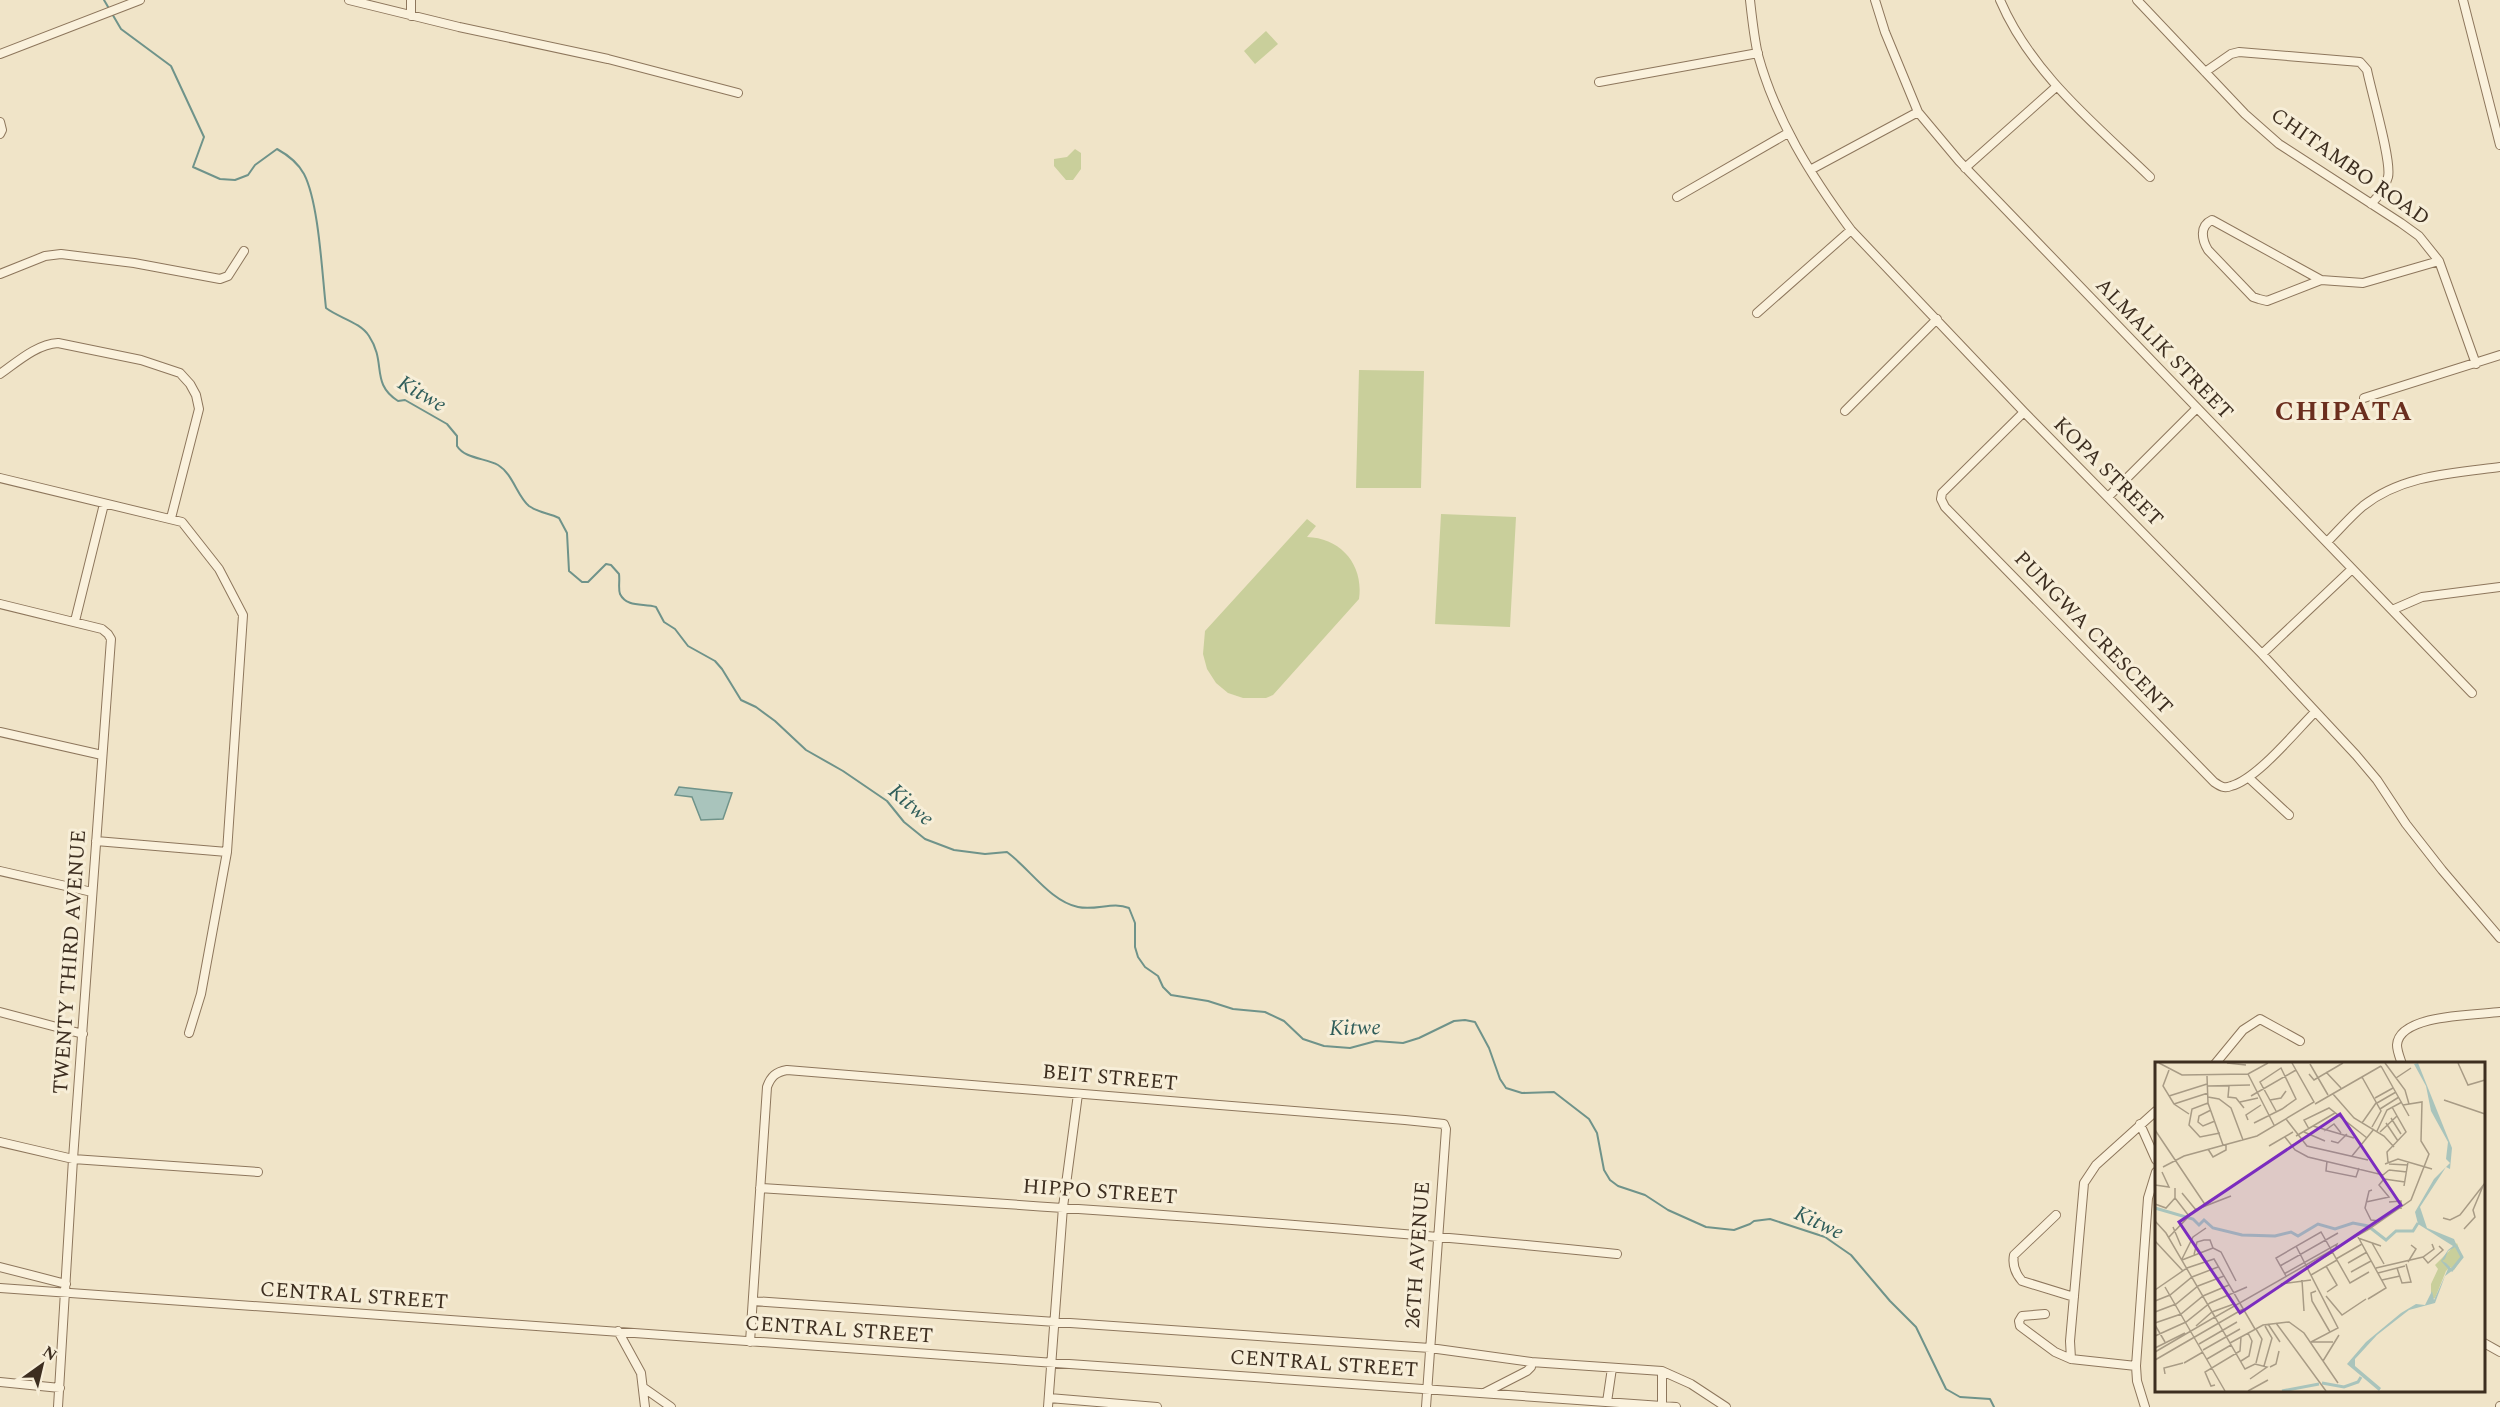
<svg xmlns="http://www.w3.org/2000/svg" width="2500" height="1407" font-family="Spectral,serif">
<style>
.green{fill:#c9cf9b}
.water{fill:#a9c4bc;stroke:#6f938a;stroke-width:1.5}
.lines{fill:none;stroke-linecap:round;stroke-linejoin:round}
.stream{stroke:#6f938a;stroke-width:2}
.minor-casing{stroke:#8d765c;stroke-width:10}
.minor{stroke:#faf1dc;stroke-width:8}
.labels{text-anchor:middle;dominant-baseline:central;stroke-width:6;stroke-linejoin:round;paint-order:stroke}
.street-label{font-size:21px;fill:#3d2e20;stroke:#f7eed8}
.water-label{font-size:22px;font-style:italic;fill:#2f5d5a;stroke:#f7eed8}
.district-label{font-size:27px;font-weight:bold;letter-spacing:1.5px;fill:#6b2e1e;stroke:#f7eed8}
.inset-river{fill:none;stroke:#a9c4bc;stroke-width:3}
.inset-road{fill:none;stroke:#a89b85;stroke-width:1.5}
.view{fill:#7b2cbf;fill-opacity:0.15;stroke:#7b2cbf;stroke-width:3}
.inset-edge{fill:none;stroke:#3d2e20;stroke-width:3}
</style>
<rect width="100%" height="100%" fill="#f0e4c8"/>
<path class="green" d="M 1266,31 L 1278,44 L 1255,64 L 1244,51 Z
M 1075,149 L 1081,153 L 1081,169 L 1073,180 L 1066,180 L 1054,166 L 1054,159 L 1067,157 Z
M 1359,370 L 1424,371 L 1421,488 L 1356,488 Z
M 1441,514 L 1516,517 L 1510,627 L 1435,624 Z
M 1307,519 L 1316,526 L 1307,537 C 1341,538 1364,565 1359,599 L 1273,695 L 1266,698 L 1243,698 L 1228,693 L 1216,683 L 1207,669 L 1203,654 L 1205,631 Z"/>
<path class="water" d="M 679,787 L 732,793 L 723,819 L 701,820 L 692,797 L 675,795 Z"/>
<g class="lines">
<path class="stream" d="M 104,0 L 121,29 L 171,66 L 204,137 L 193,167 L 220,179 L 235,180 L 248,175 L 255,165 L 277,149 C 288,155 298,163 304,174 C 319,203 322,274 326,308 C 339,318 360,322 369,336 C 387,363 370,383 398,401 L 405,400 L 447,424 L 457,436 L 457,446 C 465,459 486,458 498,465 C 513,474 517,496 529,506 C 539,513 549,513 559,518 L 567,533 L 569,571 L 582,582 L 588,582 L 606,564 L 611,565 L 619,574 C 620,581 618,588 620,594 C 627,608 644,603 656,607 L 664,622 L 675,629 L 688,646 L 715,661 L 722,669 L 741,700 L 756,707 L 775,721 L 806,750 L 843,771 L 887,801 L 904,822 L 925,839 L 954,850 L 985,854 L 1007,852 C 1030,869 1050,901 1078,907 C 1096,911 1113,901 1129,908 L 1135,923 L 1135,947 L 1138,957 L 1145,967 L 1158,976 L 1163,987 L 1171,995 L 1208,1001 L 1233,1009 L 1265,1012 L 1284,1021 L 1303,1039 L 1324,1046 L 1350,1048 L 1376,1041 L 1403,1043 L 1419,1038 L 1454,1021 L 1465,1020 L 1475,1022 L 1489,1048 L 1500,1079 L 1506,1088 L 1522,1093 L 1554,1092 L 1589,1119 L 1597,1133 L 1604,1170 L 1610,1180 L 1618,1186 L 1645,1195 L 1668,1210 L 1706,1227 L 1734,1230 L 1750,1224 L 1754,1221 L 1770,1219 L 1825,1237 L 1851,1255 L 1890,1301 L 1916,1327 L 1946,1389 L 1960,1397 L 1990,1399 L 1994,1407"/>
<g class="minor-casing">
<path id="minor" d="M 349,0 L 459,27 L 608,59 L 738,93
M 411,0 L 411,16
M 1750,0 C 1752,18 1754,37 1758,55 C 1776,120 1811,176 1851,230 L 2024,412 L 2262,654 L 2356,755 L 2377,780 L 2406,824 L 2442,870 L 2500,938
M 1875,0 L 1885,32 L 1918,112 L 1959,161 L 2472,693
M 2000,0 C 2031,73 2095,124 2150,177
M 2137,0 L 2245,114 L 2279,144 L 2401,223 L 2419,236 L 2439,261 L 2476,364
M 2463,0 L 2500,145
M 0,54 L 140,0
M 2205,72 L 2231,54 L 2239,52 L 2360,62 L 2367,70 C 2371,91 2392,161 2388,177 C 2385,188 2379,196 2371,204
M 1599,82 L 1758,53
M 0,122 L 2,130 L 0,134
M 1965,168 L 2056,87
M 1810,170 L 1918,112
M 1677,197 L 1788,133
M 0,274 L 45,256 L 61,254 L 134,263 L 220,279 L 228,276 L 244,251
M 2321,280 L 2267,301 L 2259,299 L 2253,297 L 2208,250 C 2202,240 2199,226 2212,220 L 2321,280 L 2363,283 L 2439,261
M 1757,313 L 1851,230
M 0,374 C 17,362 37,344 58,343 L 141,360 L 180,373 L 190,384 L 196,395 L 199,409 L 171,518
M 2364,398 L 2500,355
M 1845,411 L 1937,319
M 2024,412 L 1942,493 L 1941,499 L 1945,507 L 2214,782 C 2220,786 2224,789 2231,786 C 2257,779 2295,732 2315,712
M 0,478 L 182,522 L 219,569 L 243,615 L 227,852 L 201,994 L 189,1033
M 2108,497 L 2197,408
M 2327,542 C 2339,530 2350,517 2363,506 C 2402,475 2453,473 2500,467
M 0,604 L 102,629 L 108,634 L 111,639 L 73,1159 L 58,1407
M 2392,610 L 2422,597 L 2500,587
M 75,621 L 104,504
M 2262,654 L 2352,569
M 0,732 L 102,755
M 2249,778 L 2289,815
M 96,841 L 227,852
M 0,871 L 92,892
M 0,1012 L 83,1034
M 2215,1064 L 2243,1030 L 2260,1019 L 2300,1041
M 2402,1064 C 2400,1058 2397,1051 2397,1045 C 2399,1014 2477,1015 2500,1012
M 2140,1124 L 2156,1160
M 0,1142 L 73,1159 L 258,1172
M 760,1188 C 1046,1206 1332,1225 1617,1254
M 2056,1215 L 2014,1255 C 2012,1265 2015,1273 2022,1281 L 2074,1297
M 0,1267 L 66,1284
M 0,1288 L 1676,1407
M 753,1301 L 1430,1348 L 1531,1362 L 1531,1367 L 1527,1371 L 1484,1393
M 2045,1314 L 2022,1316 L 2019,1321 L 2020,1326 L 2055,1352 L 2071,1359
M 618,1331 L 641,1373 L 645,1407
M 750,1342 L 767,1087 C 771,1076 776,1072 787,1070 L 1405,1120 L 1444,1124 L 1446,1129 L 1426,1407
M 2484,1343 L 2500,1352
M 1531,1362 L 1662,1371 L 1691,1384 L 1726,1407
M 2136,1366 L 2148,1198 L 2156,1172
M 1662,1371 L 1662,1406
M 0,1382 L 60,1388
M 644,1388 L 671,1407
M 1049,1398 L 1157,1407
M 1607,1402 L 1612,1368
M 1048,1407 L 1063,1207 L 1078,1094
M 2145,1407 L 2137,1381 L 2136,1366 L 2071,1359 L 2070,1341 L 2084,1183 L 2096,1165 L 2156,1111
M 2500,1407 L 2500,1406"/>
</g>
<use href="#minor" class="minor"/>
</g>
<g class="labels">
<g class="street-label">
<text transform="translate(2350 167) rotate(35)">CHITAMBO ROAD</text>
<text transform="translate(2164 349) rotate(46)">ALMALIK STREET</text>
<text transform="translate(2108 472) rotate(45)">KOPA STREET</text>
<text transform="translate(2093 633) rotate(46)">PUNGWA CRESCENT</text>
<text transform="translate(70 962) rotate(-86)">TWENTY THIRD AVENUE</text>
<text transform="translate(1110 1078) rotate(5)">BEIT STREET</text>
<text transform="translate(1100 1192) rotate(4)">HIPPO STREET</text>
<text transform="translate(1418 1255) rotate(-86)">26TH AVENUE</text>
<text transform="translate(354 1296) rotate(4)">CENTRAL STREET</text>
<text transform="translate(839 1330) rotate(4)">CENTRAL STREET</text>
<text transform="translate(1324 1364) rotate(4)">CENTRAL STREET</text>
</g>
<g class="water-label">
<text transform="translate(422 394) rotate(30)">Kitwe</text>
<text transform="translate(911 805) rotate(41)">Kitwe</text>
<text transform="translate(1355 1028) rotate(-1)">Kitwe</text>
<text transform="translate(1819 1223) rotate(25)">Kitwe</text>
</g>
<g class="district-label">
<text x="2344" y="412">CHIPATA</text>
</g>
</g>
<g transform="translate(2155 1062)">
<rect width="330" height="330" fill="#f0e4c8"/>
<path d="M 302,181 L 307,196 L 299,208 L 295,205 L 291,209 L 280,236 L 276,237 L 276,222 L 283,207 L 280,203 Z" fill="#c9cf9b"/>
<path d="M 263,1 L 297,86 L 295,107 L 291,105 L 265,145 L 272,166 L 299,177 L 302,184 L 293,189 L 290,197 L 287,199 L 291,201 L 298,208 L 290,214 L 280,241 L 254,248 L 222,273 L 200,297 L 200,304 L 226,326 L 224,329 L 192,302 L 211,280 L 246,251 L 261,242 L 270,243 L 277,229 L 279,238 L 293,207 L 286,199 L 293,188 L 298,184 L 263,162 L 260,150 L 279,117 L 295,101 L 291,97 L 293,80 L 276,49 L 271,24 L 259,2 Z" fill="#a9c4bc"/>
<path class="inset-river" d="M 0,146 L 38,157 L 44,163 L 49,158 L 58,166 L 87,173 L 120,174 L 136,170 L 143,174 L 163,162 L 180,167 L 198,161 L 213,164 L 231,178 L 241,169 L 258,169 L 263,161M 296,209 L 307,195 L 301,184M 167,321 L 189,325 L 203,320 L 206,315M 127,329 L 164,322"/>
<path class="inset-road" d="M 4,1 L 27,13 L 93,12 L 113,1M 72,1 L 91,3M 230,1 L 250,28 L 254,42M 303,1 L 313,23 L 330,18M 155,2 L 173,33M 226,4 L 254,54M 14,8 L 8,24 L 19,42 L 34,52M 171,10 L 186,26M 93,12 L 119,63M 154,12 L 159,18 L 188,1M 52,14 L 53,41 L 68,83M 207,15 L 226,49 L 217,65M 241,16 L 256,6M 53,24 L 95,23M 74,24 L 73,35 L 81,36 L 89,46M 178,32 L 199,56 L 229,74 L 239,85M 14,34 L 52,22M 96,34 L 141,8M 53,35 L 64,37 L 76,46 L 88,78M 220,36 L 238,26M 115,38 L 126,36 L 131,29M 289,38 L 330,52M 85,40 L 103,36M 53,41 L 37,47 L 34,63 L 45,75 L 65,71M 222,41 L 241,30M 19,42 L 53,31M 160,42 L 226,4M 225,47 L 244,35M 56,48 L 44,54 L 43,60 L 48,64 L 60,59M 236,56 L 246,72M 131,57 L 152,84 L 213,98M 93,58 L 91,53 L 106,43M 99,61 L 127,47 L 141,37 L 126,6 L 105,20 L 121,49M 207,61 L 221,41M 231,61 L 243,79M 158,64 L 199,76M 154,67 L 149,58 L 174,46 L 212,76M 0,68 L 51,144M 169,69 L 179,62 L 186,71M 222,69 L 232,48 L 247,40M 149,70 L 170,79M 225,70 L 242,54M 141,74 L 180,51M 130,75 L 140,88 L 153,95 L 228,113 L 234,108M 176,79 L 183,81 L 192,72M 114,84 L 138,70M 53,87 L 58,95 L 71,88 L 71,83M 197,94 L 219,67M 172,99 L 171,109 L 201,115 L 204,106M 233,100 L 232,90 L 251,70 L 237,45M 230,102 L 243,97 L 277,107M 234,102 L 253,103M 8,105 L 29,94 L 102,74 L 159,40 L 137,1M 234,108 L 252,110M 229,117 L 250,120M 0,123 L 14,125 L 7,110M 249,124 L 253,100M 20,126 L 20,136 L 34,154M 217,128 L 214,129 L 210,146 L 216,158 L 225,159M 27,131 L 41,148M 211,140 L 234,135 L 224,123 L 229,117M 234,140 L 246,139 L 246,147M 0,142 L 11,146 L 20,136M 288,156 L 295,158 L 305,153 L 330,121M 0,159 L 11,171 L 60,255 L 0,290M 18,165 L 26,184M 309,167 L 320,155 L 318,148 L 328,124M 202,173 L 231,226 L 213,237M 14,175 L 40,148 L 76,134M 203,176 L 226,184M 0,179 L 28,209M 217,181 L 229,202M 141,184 L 183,266 L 156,280M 58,186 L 66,190 L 81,219M 39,193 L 42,180 L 49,178 L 55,178 L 58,186M 268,195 L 273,201 L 288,188 L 284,184M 27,197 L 38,175 L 51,166M 181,197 L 207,182M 27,198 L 58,186M 253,200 L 261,187 L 256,183M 193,201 L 212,190M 125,204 L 183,171M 171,204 L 182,223 L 172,230M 152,205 L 178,190M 221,206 L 268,195 L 279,187 L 277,182M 242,206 L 247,221 L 256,220 L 251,202M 196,210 L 216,199M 223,211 L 250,204M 129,212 L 182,182 L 181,185M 156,213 L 182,198M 131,214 L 121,196 L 166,170 L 195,221 L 214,210M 147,218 L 149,249M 227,218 L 245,214M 126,222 L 156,218M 10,225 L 70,329M 0,228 L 32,206 L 59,197 L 100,267M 161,229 L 156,231 L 157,239 L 175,270M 171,234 L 187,253 L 211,237M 0,239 L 15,233 L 37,215 L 63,205M 0,250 L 21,242 L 43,224 L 69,214M 0,261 L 26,252 L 48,234 L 74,223M 121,261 L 171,329M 113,262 L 125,280M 0,263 L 10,280M 41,264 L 57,250 L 79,242M 0,274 L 31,260 L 55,241 L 92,225M 156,280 L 178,280M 75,281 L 108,263 L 134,260 L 149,271 L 183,321M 44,282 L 82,260M 0,286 L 30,271M 48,288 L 85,267M 52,297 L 76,283M 0,298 L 88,247M 86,299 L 94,294 L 97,279 L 93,271M 168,299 L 184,273M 29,301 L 48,290M 101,301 L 107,277 L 101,267M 109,304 L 117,276 L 110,264M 115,305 L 121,302 L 124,289M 10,312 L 9,306 L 28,301M 95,317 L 112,305 L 100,302 L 90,307 L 60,255 L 214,167 L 256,138 L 274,92 L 266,79 L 267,40 L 248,43M 60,323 L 56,324 L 50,310 L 85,289 L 86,275M 93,329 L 113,318"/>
<path class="view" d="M 185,52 L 246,143 L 85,251 L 24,160 Z"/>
<rect width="330" height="330" class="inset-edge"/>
</g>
<g transform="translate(42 1365) rotate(34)" stroke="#f7eed8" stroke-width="4.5" paint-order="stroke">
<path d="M0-4.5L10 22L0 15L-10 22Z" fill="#3d2e20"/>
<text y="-9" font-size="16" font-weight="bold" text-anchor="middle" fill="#3d2e20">N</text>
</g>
</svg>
